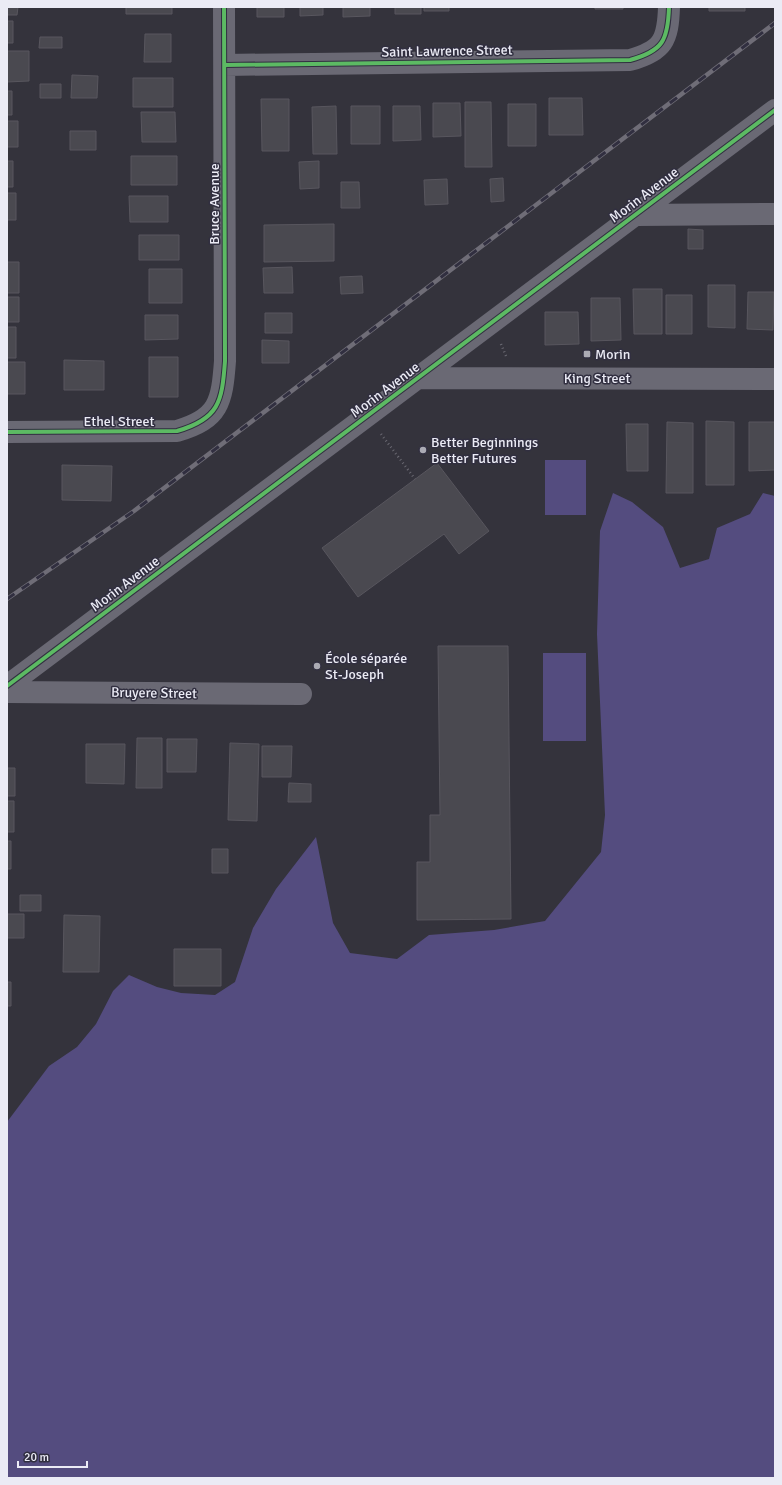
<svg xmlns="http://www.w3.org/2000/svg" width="782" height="1485" font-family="Signika,sans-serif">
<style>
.green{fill:#544c7f}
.building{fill:#4a4950;stroke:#58565e}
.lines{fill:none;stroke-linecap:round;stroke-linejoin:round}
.path{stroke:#6a6972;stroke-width:2.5;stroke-dasharray:1 3;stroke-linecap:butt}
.minor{stroke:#6a6974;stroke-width:22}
.rail-casing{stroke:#6f6d77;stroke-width:4.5}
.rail{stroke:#312f40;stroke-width:3;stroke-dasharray:9;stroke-linecap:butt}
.cycleway-casing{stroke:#312f40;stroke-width:6}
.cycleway{stroke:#5cba63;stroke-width:4}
.poi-dot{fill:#ababb4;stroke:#312f40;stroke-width:1.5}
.labels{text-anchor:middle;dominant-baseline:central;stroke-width:3;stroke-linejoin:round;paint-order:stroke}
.street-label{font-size:14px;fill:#ebebf5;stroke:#312f40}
.poi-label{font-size:14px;fill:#ebebf5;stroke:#312f40;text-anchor:start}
</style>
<rect width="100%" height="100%" fill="#34333c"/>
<path class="green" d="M 545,460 L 586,460 L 586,515 L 545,515 Z
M 613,493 L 632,502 L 663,527 L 680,568 L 709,559 L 717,528 L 750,514 L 763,493 L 775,496 L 775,1478 L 7,1478 L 7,1122 L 49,1066 L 77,1047 L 96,1024 L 113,991 L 129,975 L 157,987 L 181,993 L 215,995 L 235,982 L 253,928 L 276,889 L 316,837 L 333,923 L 350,953 L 397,959 L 429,935 L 494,930 L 545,921 L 601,852 L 605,815 L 597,634 L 600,531 Z
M 543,653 L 586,653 L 586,741 L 543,741 Z"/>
<path class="building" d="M 7,7 L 18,7 L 17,15 L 7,15 Z
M 126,7 L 172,7 L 172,14 L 126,14 Z
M 257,7 L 284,7 L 284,17 L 257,17 Z
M 300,7 L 323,7 L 323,15 L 300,16 Z
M 343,7 L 370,7 L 370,16 L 343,17 Z
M 395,7 L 421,7 L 421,14 L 395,14 Z
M 424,7 L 449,7 L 449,11 L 424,11 Z
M 595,7 L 623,7 L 623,9 L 595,9 Z
M 709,7 L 745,7 L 745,11 L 709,11 Z
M 7,21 L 13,21 L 13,43 L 7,43 Z
M 145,34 L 171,34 L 171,62 L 144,62 Z
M 40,37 L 62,37 L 62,48 L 39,48 Z
M 7,51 L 29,51 L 29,81 L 7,82 Z
M 72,75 L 98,76 L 97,98 L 71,98 Z
M 133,78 L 173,78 L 173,107 L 133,107 Z
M 40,84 L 61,84 L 61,98 L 40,98 Z
M 7,91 L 12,91 L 12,115 L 7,115 Z
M 549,98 L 582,98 L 583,135 L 549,135 Z
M 261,99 L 289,99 L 289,151 L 262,151 Z
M 465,102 L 491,102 L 492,167 L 465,167 Z
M 433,103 L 460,103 L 461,136 L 433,137 Z
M 508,104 L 536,104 L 536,146 L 508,146 Z
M 336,106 L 337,154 L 313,154 L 312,107 Z
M 351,106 L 380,106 L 380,144 L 351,144 Z
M 393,106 L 420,106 L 421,140 L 393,141 Z
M 141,112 L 175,112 L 176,142 L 142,142 Z
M 7,121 L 18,121 L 18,147 L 7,147 Z
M 70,131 L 96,131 L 96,150 L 70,150 Z
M 131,156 L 177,156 L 177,185 L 131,185 Z
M 7,161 L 13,161 L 13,187 L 7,187 Z
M 319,161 L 319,188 L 300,189 L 299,162 Z
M 503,178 L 504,201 L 491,202 L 490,179 Z
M 447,179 L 448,204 L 425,205 L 424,180 Z
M 341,182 L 359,182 L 360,208 L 341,208 Z
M 7,193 L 16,193 L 16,220 L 7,220 Z
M 129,196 L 168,196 L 168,222 L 130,222 Z
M 334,224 L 334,261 L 264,262 L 264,225 Z
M 688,229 L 703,230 L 703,249 L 688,249 Z
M 139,235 L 179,235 L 179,260 L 139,260 Z
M 7,262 L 19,262 L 19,293 L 7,293 Z
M 292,267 L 293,293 L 264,293 L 263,268 Z
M 149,269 L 182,269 L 182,303 L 149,303 Z
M 362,276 L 363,293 L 341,294 L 340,277 Z
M 708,285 L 735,285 L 735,328 L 708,327 Z
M 633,289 L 662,289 L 662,334 L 634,334 Z
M 748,292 L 774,292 L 773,330 L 747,329 Z
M 666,295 L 692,295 L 692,334 L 666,334 Z
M 7,297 L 19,297 L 19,322 L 7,322 Z
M 591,298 L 620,298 L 621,340 L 591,341 Z
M 545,312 L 578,312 L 579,344 L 545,345 Z
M 265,313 L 292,313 L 292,333 L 265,333 Z
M 145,315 L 178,315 L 178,339 L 145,340 Z
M 7,327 L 16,327 L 16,358 L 7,358 Z
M 262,340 L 289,341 L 289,363 L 262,363 Z
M 149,357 L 178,357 L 178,397 L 149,397 Z
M 64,360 L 104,361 L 104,390 L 64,390 Z
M 7,362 L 25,362 L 25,394 L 7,394 Z
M 706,421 L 734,422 L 734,485 L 706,485 Z
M 667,422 L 693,423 L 693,493 L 666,493 Z
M 749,422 L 775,422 L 775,470 L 749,471 Z
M 626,424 L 648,424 L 648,471 L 627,471 Z
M 437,463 L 489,531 L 459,554 L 444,534 L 358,597 L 322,548 Z
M 62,465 L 112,466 L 111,501 L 62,500 Z
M 438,646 L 508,646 L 511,919 L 417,920 L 417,862 L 430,862 L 430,815 L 440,815 Z
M 137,738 L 162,738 L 162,788 L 136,788 Z
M 167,739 L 197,739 L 196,772 L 167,772 Z
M 230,743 L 259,744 L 257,821 L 228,820 Z
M 86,744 L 125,744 L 124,784 L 86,783 Z
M 262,746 L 292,746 L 291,777 L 262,777 Z
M 7,768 L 15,768 L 15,796 L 7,796 Z
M 289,783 L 311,784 L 311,802 L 288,802 Z
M 7,801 L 14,801 L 14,832 L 7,832 Z
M 7,841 L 11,841 L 11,869 L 7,869 Z
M 212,849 L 228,849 L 228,873 L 212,873 Z
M 20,895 L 41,895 L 41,911 L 20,911 Z
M 7,914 L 24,914 L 24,938 L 7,938 Z
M 64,915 L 100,916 L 99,972 L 63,972 Z
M 174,949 L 221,949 L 221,986 L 174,986 Z
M 7,982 L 11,982 L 11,1006 L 7,1006 Z"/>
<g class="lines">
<path class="path" d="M 501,344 L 506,356
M 381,434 L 415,479"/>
<path class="minor" d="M 225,65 L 630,60 C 663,51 668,40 669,7
M 636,215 L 775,214
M 419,378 L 775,379
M 7,432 L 177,431 C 219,419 222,402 225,361 L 224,7
M 7,686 L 775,110
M 7,692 L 301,694"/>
<g class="rail-casing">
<path id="rail" d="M 7,599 L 134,511 L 775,23"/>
</g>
<use href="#rail" class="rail"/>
<g class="cycleway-casing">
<path id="cycleway" d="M 225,65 L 630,60 C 663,51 668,40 669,7
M 7,432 L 177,431 C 219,419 222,402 225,361 L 224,7
M 7,686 L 775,110"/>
</g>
<use href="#cycleway" class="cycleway"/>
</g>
<g class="poi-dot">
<rect x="583" y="350" width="8" height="8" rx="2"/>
<circle cx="423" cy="450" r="4"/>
<circle cx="317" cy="666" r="4"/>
</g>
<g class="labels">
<g class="street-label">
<text transform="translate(447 51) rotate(-1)">Saint Lawrence Street</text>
<text transform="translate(644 195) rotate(-37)">Morin Avenue</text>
<text transform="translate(214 204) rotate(-90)">Bruce Avenue</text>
<text x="597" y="378">King Street</text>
<text transform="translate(385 390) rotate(-37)">Morin Avenue</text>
<text x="119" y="421">Ethel Street</text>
<text transform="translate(125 584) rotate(-37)">Morin Avenue</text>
<text transform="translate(154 693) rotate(1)">Bruyere Street</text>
</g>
<g class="poi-label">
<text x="595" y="354">Morin</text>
<text x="431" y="442">Better Beginnings<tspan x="431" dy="16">Better Futures</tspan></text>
<text x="325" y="658">École séparée<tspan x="325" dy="16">St-Joseph</tspan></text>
</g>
</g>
<rect width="782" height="1485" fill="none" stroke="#ebebf5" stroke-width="16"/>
<path d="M18 1461v6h69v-6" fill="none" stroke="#ebebf5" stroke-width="2"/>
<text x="24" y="1461" font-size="12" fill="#ebebf5" stroke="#312f40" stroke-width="3" paint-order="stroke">20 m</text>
</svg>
